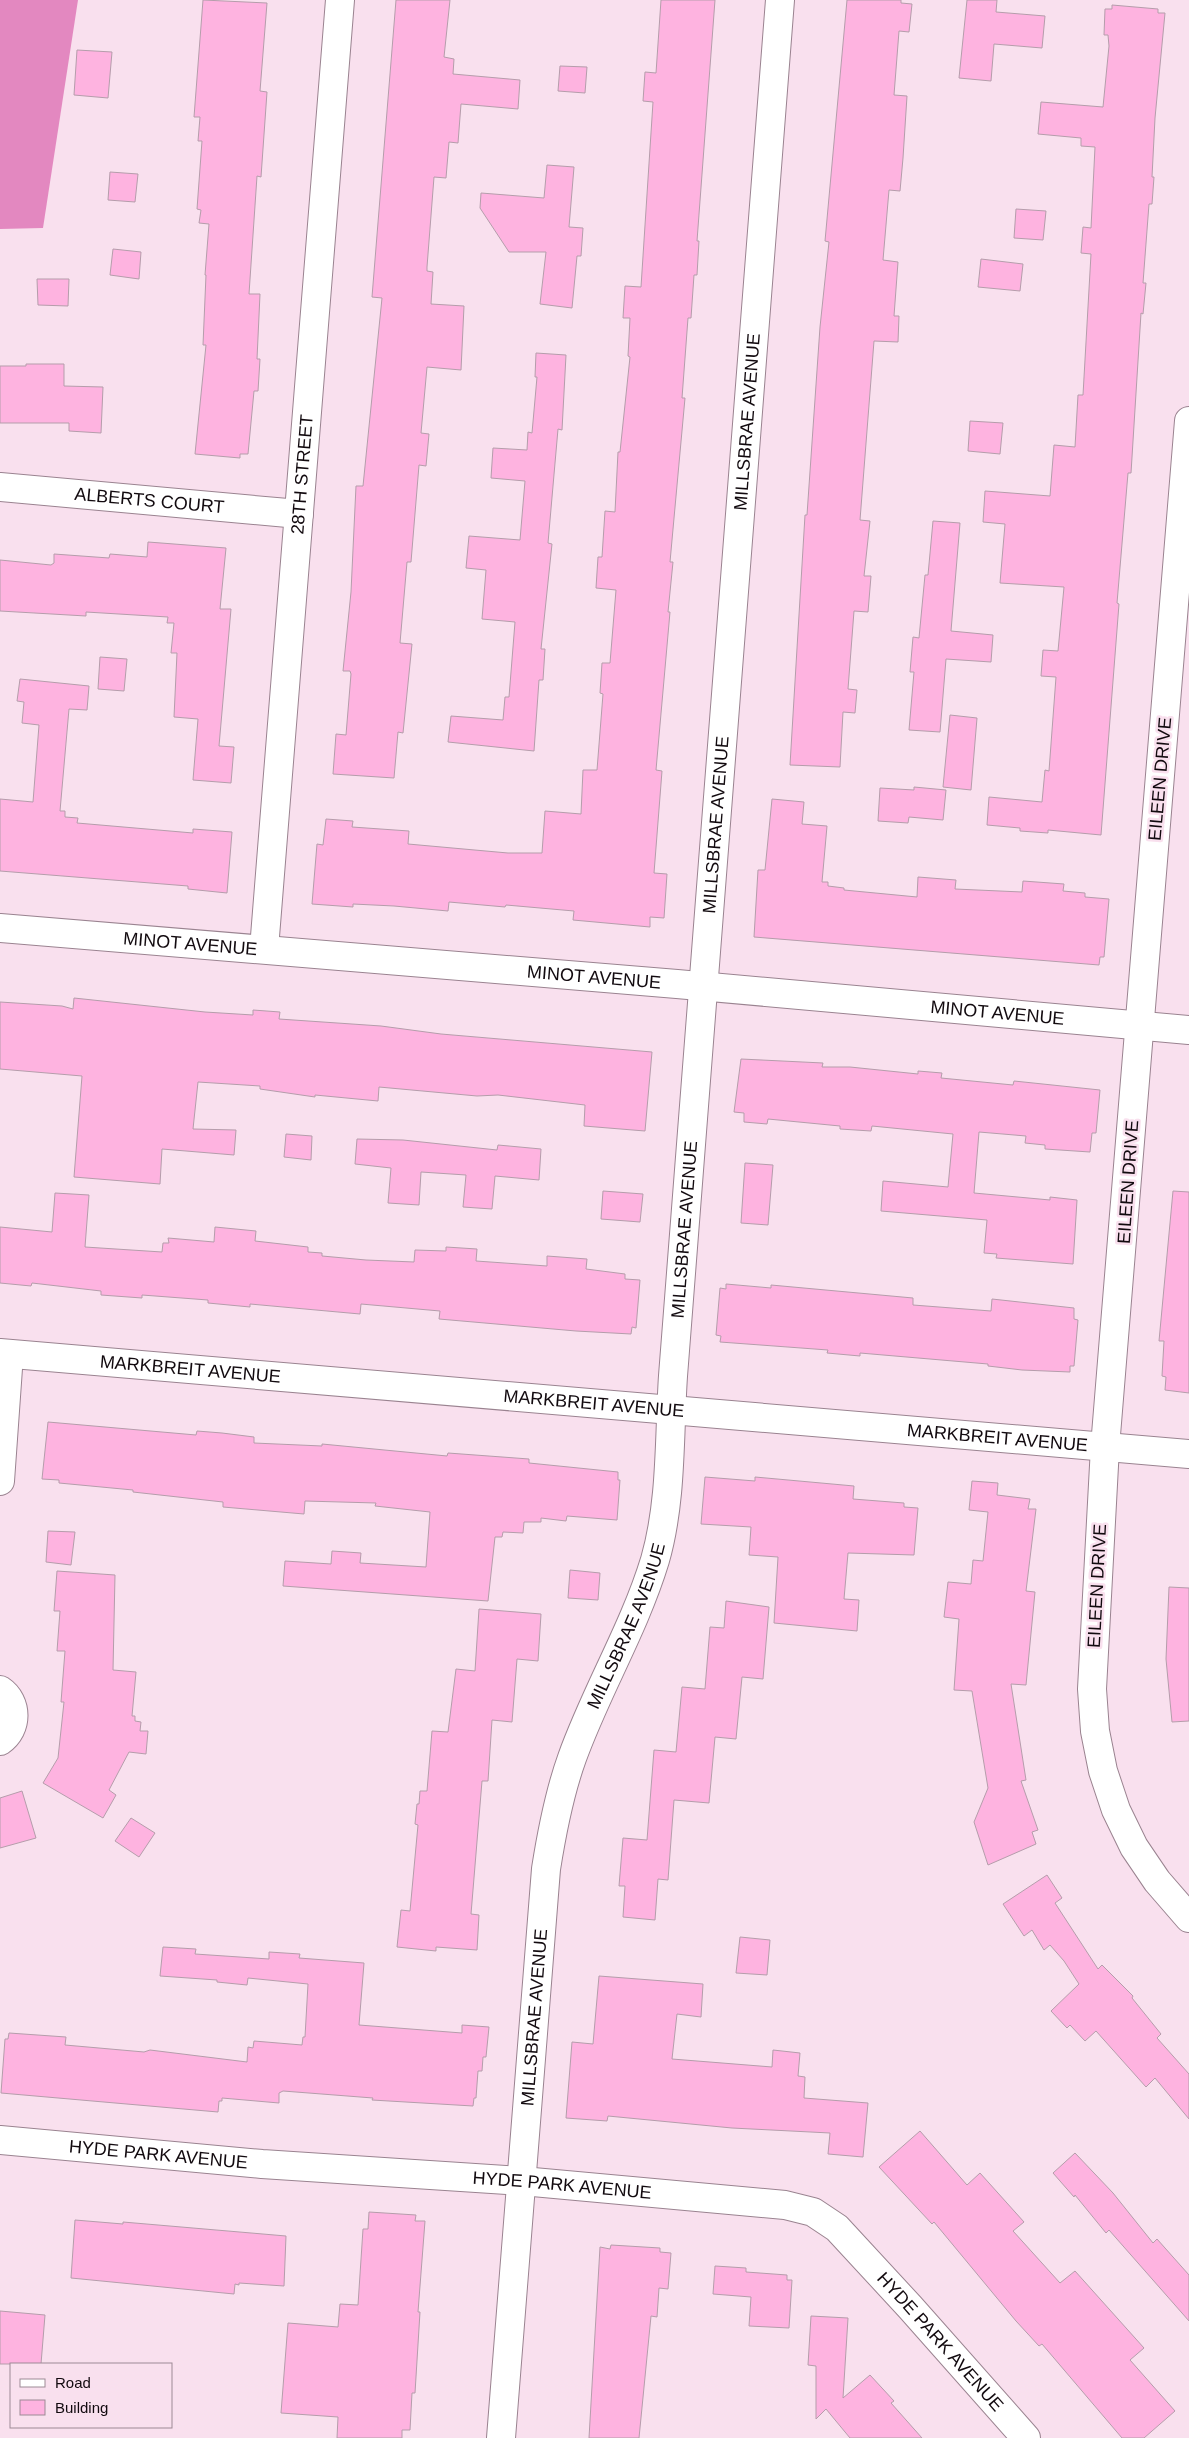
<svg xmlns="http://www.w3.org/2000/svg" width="1189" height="2438" font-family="Helvetica,sans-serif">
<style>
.forest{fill:#e388c0}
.building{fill:#feb3e0;stroke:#b59dab}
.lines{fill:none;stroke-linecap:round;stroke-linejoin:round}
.minor-casing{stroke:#9a8390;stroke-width:30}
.tertiary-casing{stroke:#9a8390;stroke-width:30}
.minor{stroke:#fff;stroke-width:28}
.tertiary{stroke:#fff;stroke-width:28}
.labels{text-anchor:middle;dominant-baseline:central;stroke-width:5;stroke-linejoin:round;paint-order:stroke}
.street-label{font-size:18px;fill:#120a0f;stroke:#f9e0ee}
</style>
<rect width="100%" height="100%" fill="#f9e0ee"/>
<path class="forest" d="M 0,0 L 78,0 L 43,228 L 0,229 Z"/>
<path class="building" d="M 203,0 L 267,3 L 260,91 L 267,92 L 261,177 L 257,176 L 249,294 L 260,294 L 257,359 L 260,359 L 258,391 L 254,391 L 248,454 L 240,454 L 240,458 L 195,454 L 206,345 L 203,345 L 206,275 L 205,275 L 209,224 L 199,223 L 201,210 L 197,209 L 202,141 L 198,141 L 200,117 L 194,117 Z
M 396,0 L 450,0 L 444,57 L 454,59 L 453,74 L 520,80 L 518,109 L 461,104 L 458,143 L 449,142 L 446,178 L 434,177 L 427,267 L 427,271 L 433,272 L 431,304 L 464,306 L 461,370 L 427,367 L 421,433 L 429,434 L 426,466 L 419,465 L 411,562 L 407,562 L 400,643 L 412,644 L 403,733 L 398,732 L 394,778 L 333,774 L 336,734 L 346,735 L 351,674 L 350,671 L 343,671 L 351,592 L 356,486 L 363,486 L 382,298 L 372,297 Z
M 661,0 L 715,0 L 697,241 L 699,241 L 697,275 L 694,275 L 691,318 L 688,318 L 682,398 L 685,398 L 670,562 L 673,562 L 668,612 L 670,612 L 656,770 L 662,771 L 654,873 L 667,874 L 664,918 L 650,917 L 650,927 L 573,920 L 574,911 L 506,905 L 505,907 L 449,902 L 448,911 L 394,906 L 353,904 L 353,907 L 312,904 L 317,844 L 323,845 L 326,819 L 353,821 L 352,827 L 409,831 L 408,844 L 508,853 L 542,853 L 545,811 L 581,814 L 583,770 L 597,770 L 603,694 L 600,693 L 602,663 L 610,663 L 616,590 L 596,588 L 598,557 L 602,557 L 605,511 L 615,512 L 618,452 L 620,452 L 630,357 L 628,356 L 630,318 L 623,318 L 625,286 L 641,287 L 653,102 L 643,101 L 645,72 L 656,73 Z
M 847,0 L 901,0 L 901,3 L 912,4 L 909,32 L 899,31 L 894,95 L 907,96 L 903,158 L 900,191 L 889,190 L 883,260 L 898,262 L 894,316 L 899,316 L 898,342 L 874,341 L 860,520 L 870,521 L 864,576 L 871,576 L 868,612 L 854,611 L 848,689 L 857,690 L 855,713 L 843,712 L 840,767 L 790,765 L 805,515 L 807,515 L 820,327 L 829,242 L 825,241 Z
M 967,0 L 997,0 L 996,12 L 1045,16 L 1042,48 L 994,44 L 991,81 L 959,78 Z
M 1112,5 L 1158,9 L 1158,13 L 1165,13 L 1155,118 L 1152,177 L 1154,177 L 1152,204 L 1149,204 L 1143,283 L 1146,283 L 1143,314 L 1141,313 L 1131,473 L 1128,473 L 1117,603 L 1119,604 L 1101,835 L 1048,830 L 1048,833 L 1020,831 L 1020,828 L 987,825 L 989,797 L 1042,802 L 1045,770 L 1049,771 L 1056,677 L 1041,676 L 1043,650 L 1058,651 L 1064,587 L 1000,583 L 1005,524 L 983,522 L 985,491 L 1050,496 L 1054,445 L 1075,447 L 1078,395 L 1083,395 L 1091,254 L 1081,253 L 1083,227 L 1091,228 L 1095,147 L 1081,146 L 1081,138 L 1038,134 L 1041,102 L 1103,107 L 1109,46 L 1108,35 L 1104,35 L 1105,9 L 1112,9 Z
M 77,50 L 112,52 L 108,98 L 74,95 Z
M 560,66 L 587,67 L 585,93 L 558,91 Z
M 547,165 L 574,167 L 569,227 L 583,228 L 581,256 L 577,256 L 572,308 L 540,304 L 546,252 L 509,252 L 480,208 L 481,193 L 544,198 Z
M 110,172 L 138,174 L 135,202 L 108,200 Z
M 1016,209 L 1046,211 L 1043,240 L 1014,238 Z
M 113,249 L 141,252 L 139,279 L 110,275 Z
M 981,259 L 1023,264 L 1020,291 L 978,287 Z
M 37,279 L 69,279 L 68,306 L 38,305 Z
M 536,353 L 566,355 L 562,430 L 558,429 L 548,543 L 552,544 L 541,649 L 545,649 L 543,680 L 539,680 L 534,751 L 448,742 L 451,716 L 503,720 L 505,697 L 509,697 L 515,622 L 482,619 L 486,570 L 466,568 L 469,536 L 520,540 L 525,481 L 491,478 L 493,448 L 527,450 L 528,432 L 532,433 L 537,377 L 535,377 Z
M 26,364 L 64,364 L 64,386 L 103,387 L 101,433 L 69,431 L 69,423 L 0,423 L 0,366 L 26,366 Z
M 970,421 L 1003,423 L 1000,454 L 968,451 Z
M 933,521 L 960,523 L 951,631 L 993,635 L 991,662 L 946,659 L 940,732 L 909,730 L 914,672 L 910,672 L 913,637 L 919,638 L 925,575 L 928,575 Z
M 148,542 L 226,548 L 220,609 L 231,609 L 219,746 L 234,747 L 231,783 L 193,780 L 198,719 L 174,717 L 177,653 L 171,653 L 174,623 L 167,623 L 168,617 L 86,612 L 86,616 L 0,611 L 0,560 L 51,565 L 54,563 L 54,554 L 109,558 L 110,554 L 147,557 Z
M 100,657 L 127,659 L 124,691 L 98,689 Z
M 20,679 L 89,686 L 87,710 L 69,709 L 60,811 L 65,811 L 65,817 L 78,818 L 77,823 L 193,833 L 193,829 L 232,832 L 227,893 L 188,889 L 188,886 L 0,871 L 0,799 L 33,802 L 39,725 L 22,723 L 24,702 L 17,701 Z
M 950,715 L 977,718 L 971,790 L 943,787 Z
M 914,787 L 946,790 L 943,820 L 909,817 L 908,823 L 878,821 L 880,788 L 914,790 Z
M 772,799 L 804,802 L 802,824 L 827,826 L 822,882 L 828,882 L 828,886 L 844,888 L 844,890 L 917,897 L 918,877 L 956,880 L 955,889 L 1022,892 L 1023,881 L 1064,884 L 1063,891 L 1085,893 L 1085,897 L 1109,899 L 1104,957 L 1100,957 L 1099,965 L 754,937 L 758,870 L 765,870 Z
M 74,998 L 205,1012 L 253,1015 L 253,1010 L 280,1012 L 279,1019 L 381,1026 L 441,1034 L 652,1052 L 645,1131 L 584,1126 L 585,1105 L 498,1095 L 477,1096 L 379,1087 L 378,1101 L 315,1095 L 315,1097 L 260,1089 L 260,1086 L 198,1082 L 193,1129 L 236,1130 L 234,1155 L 162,1149 L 160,1184 L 74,1177 L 82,1076 L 0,1069 L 0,1002 L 62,1006 L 73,1009 Z
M 741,1059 L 823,1063 L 822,1067 L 850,1067 L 918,1074 L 918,1071 L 942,1073 L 941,1078 L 1013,1085 L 1014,1081 L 1100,1090 L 1096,1133 L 1092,1133 L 1090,1152 L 1045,1149 L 1045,1145 L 1025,1143 L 1026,1136 L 979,1132 L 974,1193 L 1050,1200 L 1050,1197 L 1077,1200 L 1073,1264 L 996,1258 L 997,1254 L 984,1253 L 987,1220 L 881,1211 L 883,1181 L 948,1187 L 953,1134 L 872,1126 L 871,1131 L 840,1129 L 840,1126 L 768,1119 L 767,1124 L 744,1122 L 744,1113 L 734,1112 Z
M 286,1134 L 312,1136 L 311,1160 L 284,1157 Z
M 357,1139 L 403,1140 L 497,1150 L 498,1145 L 541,1149 L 539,1180 L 495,1176 L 492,1209 L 463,1207 L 466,1175 L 421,1172 L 419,1205 L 388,1203 L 391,1168 L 355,1164 Z
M 745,1163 L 773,1165 L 768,1225 L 741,1223 Z
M 603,1191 L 643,1194 L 640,1222 L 601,1219 Z
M 1173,1191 L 1189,1192 L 1189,1393 L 1165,1390 L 1166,1377 L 1162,1376 L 1164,1341 L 1159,1341 Z
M 55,1193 L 89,1195 L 85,1247 L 162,1252 L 163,1243 L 169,1243 L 168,1238 L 214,1242 L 215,1227 L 256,1231 L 255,1241 L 308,1247 L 308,1252 L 322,1253 L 322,1256 L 366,1260 L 414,1262 L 415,1250 L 446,1251 L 446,1247 L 477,1249 L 476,1261 L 547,1266 L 547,1256 L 587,1259 L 586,1269 L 625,1274 L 625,1279 L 640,1280 L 636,1328 L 632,1327 L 631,1334 L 576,1331 L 439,1319 L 440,1311 L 361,1304 L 360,1314 L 250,1304 L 250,1307 L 208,1303 L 208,1300 L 142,1295 L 142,1298 L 101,1295 L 101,1291 L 32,1283 L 31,1286 L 0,1283 L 0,1227 L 52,1232 Z
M 726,1284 L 771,1288 L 771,1285 L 913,1298 L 913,1305 L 991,1311 L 992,1299 L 1074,1308 L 1074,1319 L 1078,1320 L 1074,1366 L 1070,1366 L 1070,1372 L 1022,1370 L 988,1366 L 988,1364 L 860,1353 L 860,1356 L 827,1353 L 828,1350 L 720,1342 L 721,1336 L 716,1335 L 720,1288 L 726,1289 Z
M 48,1422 L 196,1435 L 197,1431 L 222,1433 L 254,1437 L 254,1443 L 322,1446 L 322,1444 L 447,1456 L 448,1453 L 529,1459 L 529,1463 L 618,1472 L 618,1480 L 620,1480 L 617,1520 L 567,1516 L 566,1521 L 541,1518 L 541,1522 L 524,1522 L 523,1533 L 503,1532 L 502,1537 L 495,1537 L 488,1601 L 283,1586 L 285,1561 L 331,1564 L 332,1551 L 361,1553 L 360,1563 L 426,1567 L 430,1512 L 375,1506 L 376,1503 L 305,1501 L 304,1514 L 223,1507 L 223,1502 L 133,1492 L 133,1490 L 59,1483 L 59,1480 L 42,1479 Z
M 705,1477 L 755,1481 L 755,1477 L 854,1486 L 853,1499 L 904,1503 L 904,1507 L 918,1508 L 914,1555 L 848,1553 L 844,1599 L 859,1600 L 857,1631 L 774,1623 L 778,1557 L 749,1555 L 751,1527 L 701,1524 Z
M 972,1481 L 998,1483 L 997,1495 L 1030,1499 L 1028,1509 L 1036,1509 L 1026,1591 L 1035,1592 L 1026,1685 L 1011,1684 L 1026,1780 L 1021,1781 L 1038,1830 L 1032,1832 L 1036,1844 L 988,1865 L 974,1822 L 988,1788 L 972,1691 L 954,1690 L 959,1619 L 944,1617 L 948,1582 L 971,1584 L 973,1560 L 983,1561 L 988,1512 L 969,1510 Z
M 48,1531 L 75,1532 L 71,1565 L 46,1562 Z
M 570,1570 L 600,1573 L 598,1600 L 568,1598 Z
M 57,1571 L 115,1575 L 113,1670 L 136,1672 L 132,1716 L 135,1716 L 135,1721 L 141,1722 L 140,1731 L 148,1731 L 146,1754 L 129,1752 L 109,1790 L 116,1795 L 103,1818 L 43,1783 L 58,1758 L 64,1702 L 61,1702 L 65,1651 L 57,1651 L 60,1611 L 54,1611 Z
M 1169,1587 L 1189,1588 L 1189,1721 L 1172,1722 L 1166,1659 Z
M 726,1601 L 769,1607 L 763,1679 L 742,1677 L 736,1739 L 715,1737 L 709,1803 L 674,1800 L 668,1880 L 658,1879 L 655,1920 L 623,1917 L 625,1886 L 619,1886 L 623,1838 L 647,1840 L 654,1750 L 676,1752 L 682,1687 L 705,1689 L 710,1627 L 724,1628 Z
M 479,1609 L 541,1614 L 538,1661 L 517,1659 L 512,1722 L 492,1720 L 488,1781 L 482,1781 L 471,1914 L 479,1915 L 477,1950 L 436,1947 L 436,1951 L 397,1947 L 401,1910 L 410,1911 L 418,1825 L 415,1824 L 417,1804 L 419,1804 L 420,1791 L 427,1791 L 432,1731 L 448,1732 L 456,1669 L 475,1671 Z
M 22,1791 L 36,1838 L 0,1848 L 0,1798 Z
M 131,1818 L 155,1833 L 139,1857 L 115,1841 Z
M 1047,1875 L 1062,1898 L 1055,1903 L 1098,1969 L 1102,1965 L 1133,1996 L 1132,1998 L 1161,2034 L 1157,2038 L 1189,2074 L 1189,2119 L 1155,2078 L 1146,2087 L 1096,2031 L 1085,2041 L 1070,2025 L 1067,2028 L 1051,2011 L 1079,1984 L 1064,1961 L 1050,1945 L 1044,1950 L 1032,1930 L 1024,1936 L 1003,1904 Z
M 740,1937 L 770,1940 L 767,1975 L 736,1973 Z
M 163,1947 L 196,1949 L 195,1954 L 269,1959 L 269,1952 L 300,1954 L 299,1958 L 364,1963 L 359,2025 L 462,2033 L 462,2025 L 489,2027 L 486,2057 L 483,2057 L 482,2071 L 478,2071 L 476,2098 L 474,2098 L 473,2106 L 372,2100 L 373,2098 L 283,2091 L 279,2093 L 279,2103 L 222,2098 L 222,2101 L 219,2101 L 218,2112 L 1,2093 L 5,2039 L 8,2039 L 9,2033 L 66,2037 L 65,2045 L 144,2052 L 150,2050 L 247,2062 L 248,2047 L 253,2048 L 254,2041 L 302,2045 L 303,2037 L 305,2037 L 308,1984 L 248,1978 L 247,1985 L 217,1982 L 217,1980 L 160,1976 Z
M 599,1976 L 703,1984 L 701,2017 L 677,2014 L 672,2059 L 772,2067 L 773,2050 L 800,2053 L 798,2076 L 805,2077 L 804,2098 L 868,2103 L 863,2157 L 828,2154 L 830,2133 L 732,2128 L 608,2116 L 607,2121 L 566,2118 L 572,2042 L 593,2044 Z
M 920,2131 L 967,2185 L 980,2173 L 1024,2222 L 1013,2231 L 1060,2283 L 1075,2271 L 1144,2348 L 1130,2360 L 1175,2411 L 1144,2438 L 1122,2438 L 1042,2344 L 1039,2346 L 1016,2321 L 934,2222 L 932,2224 L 879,2167 Z
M 1075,2153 L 1113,2193 L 1153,2243 L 1157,2239 L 1189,2275 L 1189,2321 L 1109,2230 L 1106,2233 L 1075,2195 L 1074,2197 L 1053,2173 Z
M 369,2212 L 416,2215 L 415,2221 L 425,2221 L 418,2312 L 420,2312 L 415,2393 L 412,2393 L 410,2430 L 402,2430 L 402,2438 L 337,2438 L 338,2417 L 281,2413 L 288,2323 L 338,2327 L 340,2304 L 358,2305 L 363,2229 L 368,2229 Z
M 75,2220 L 123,2224 L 123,2222 L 286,2236 L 284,2286 L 239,2283 L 239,2285 L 235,2284 L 234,2294 L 71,2278 Z
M 611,2245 L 660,2248 L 660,2252 L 671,2253 L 668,2289 L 659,2288 L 657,2317 L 651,2316 L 639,2438 L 589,2438 L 600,2247 L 610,2249 Z
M 715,2266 L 746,2268 L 746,2272 L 787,2275 L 787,2280 L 792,2280 L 789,2328 L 749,2326 L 751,2297 L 713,2294 Z
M 0,2311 L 45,2315 L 41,2364 L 0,2364 Z
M 811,2316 L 848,2318 L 843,2398 L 870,2375 L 894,2401 L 891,2403 L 922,2438 L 850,2438 L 826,2409 L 816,2419 L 816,2366 L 808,2365 Z"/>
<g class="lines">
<g class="minor-casing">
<g id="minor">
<path d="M 1189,421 L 1105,1447 L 1092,1689 L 1095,1731 L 1103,1771 L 1116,1810 L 1134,1847 L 1157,1881 L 1189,1918"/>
<path id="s1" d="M 0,487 L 299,514"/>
<path id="s2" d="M 0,928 L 677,984 L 1189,1030"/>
<path id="s3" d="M 264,949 L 340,0"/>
<path d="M 0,1481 L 9,1354"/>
<path d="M 0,1690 C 18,1702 18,1729 0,1741"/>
<path id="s4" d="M 0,2140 L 262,2164 L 522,2181 L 785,2205 L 813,2212 L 837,2228 L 910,2307 L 1026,2438"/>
<path id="s5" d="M 501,2438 L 546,1869 C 552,1831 559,1794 572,1758 C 596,1691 634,1629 655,1560 C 672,1501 669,1436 673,1376 L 780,0"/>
</g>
</g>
<g class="tertiary-casing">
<g id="tertiary">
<path id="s6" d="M 0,1353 L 1189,1454"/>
</g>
</g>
<use href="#minor" class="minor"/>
<use href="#tertiary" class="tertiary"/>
</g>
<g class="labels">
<g class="street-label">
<text stroke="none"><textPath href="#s5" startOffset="2042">MILLSBRAE AVENUE</textPath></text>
<text stroke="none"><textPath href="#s3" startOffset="476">28TH STREET</textPath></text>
<text stroke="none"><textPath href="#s1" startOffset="150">ALBERTS COURT</textPath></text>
<text transform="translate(1160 779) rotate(-85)">EILEEN DRIVE</text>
<text stroke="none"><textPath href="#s5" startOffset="1638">MILLSBRAE AVENUE</textPath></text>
<text stroke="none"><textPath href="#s2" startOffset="191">MINOT AVENUE</textPath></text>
<text stroke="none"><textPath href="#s2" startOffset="596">MINOT AVENUE</textPath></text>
<text stroke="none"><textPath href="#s2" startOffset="1001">MINOT AVENUE</textPath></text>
<text transform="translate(1128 1182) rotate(-86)">EILEEN DRIVE</text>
<text stroke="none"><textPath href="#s5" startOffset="1232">MILLSBRAE AVENUE</textPath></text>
<text stroke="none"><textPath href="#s6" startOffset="191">MARKBREIT AVENUE</textPath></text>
<text stroke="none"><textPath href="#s6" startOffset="596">MARKBREIT AVENUE</textPath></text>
<text stroke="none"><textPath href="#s6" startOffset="1001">MARKBREIT AVENUE</textPath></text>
<text transform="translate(1097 1586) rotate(-87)">EILEEN DRIVE</text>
<text stroke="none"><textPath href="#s5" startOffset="828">MILLSBRAE AVENUE</textPath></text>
<text stroke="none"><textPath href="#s5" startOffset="422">MILLSBRAE AVENUE</textPath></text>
<text stroke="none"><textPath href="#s4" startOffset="159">HYDE PARK AVENUE</textPath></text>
<text stroke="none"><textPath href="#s4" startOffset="564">HYDE PARK AVENUE</textPath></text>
<text stroke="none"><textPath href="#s4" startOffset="999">HYDE PARK AVENUE</textPath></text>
</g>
</g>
<rect x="10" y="2363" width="162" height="65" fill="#f9e0ee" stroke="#9d8a95"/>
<rect x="20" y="2379" width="25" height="8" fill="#ffffff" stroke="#9d8a95"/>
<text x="55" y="2388" font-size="15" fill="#120a0f">Road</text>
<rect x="20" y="2400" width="25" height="15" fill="#feb3e0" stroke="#9d8a95"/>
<text x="55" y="2413" font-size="15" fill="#120a0f">Building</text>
</svg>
